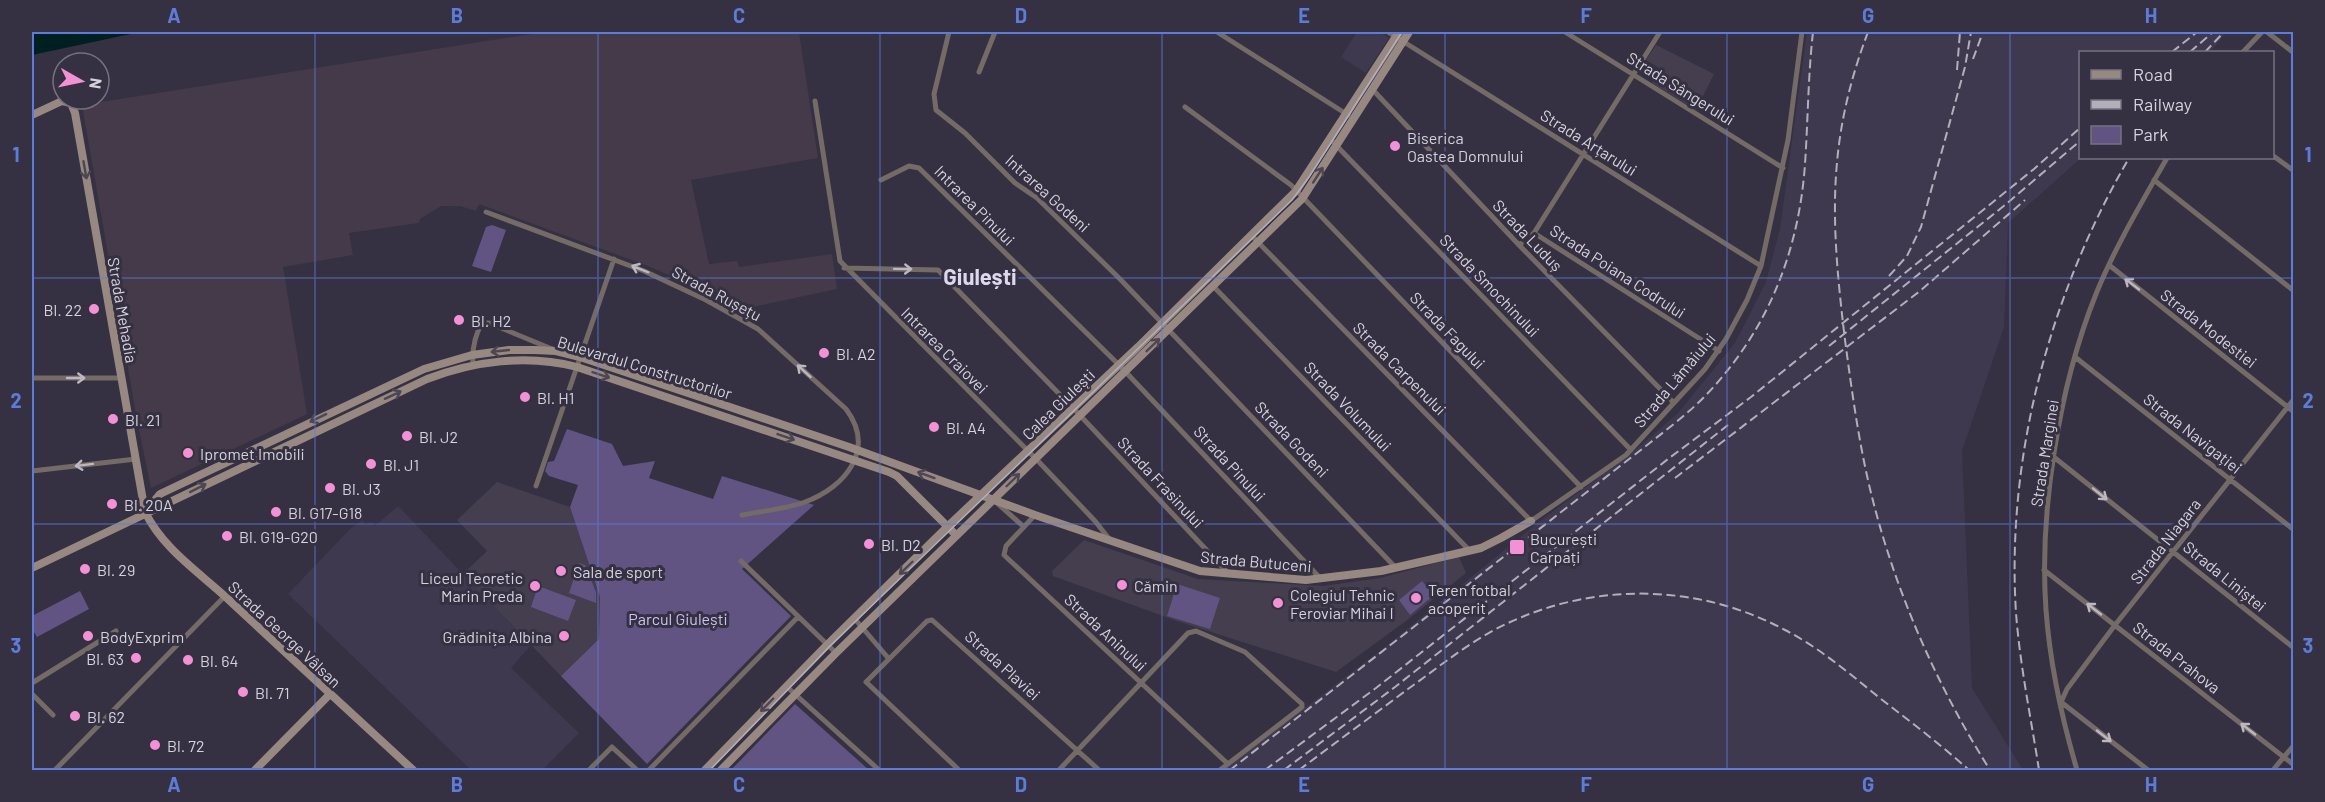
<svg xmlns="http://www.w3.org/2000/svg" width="2325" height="802" font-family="Barlow,sans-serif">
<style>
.built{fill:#3f3950}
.industrial{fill:#443a49}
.education{fill:#443e4f}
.green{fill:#615483}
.water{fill:#001f21}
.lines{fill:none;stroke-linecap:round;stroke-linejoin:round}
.street{stroke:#746a66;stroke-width:5}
.secondary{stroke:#978882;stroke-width:8}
.tram{stroke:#b2afbb;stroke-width:1.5}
.rail{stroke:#b2afbb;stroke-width:2;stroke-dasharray:9 4.5;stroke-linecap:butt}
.oneway{stroke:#4e4752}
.oneway2{stroke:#bdb8bf}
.grid{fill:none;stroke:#5d7cda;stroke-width:1.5;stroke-opacity:0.55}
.poi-dot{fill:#f391d5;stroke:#353142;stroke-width:2}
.labels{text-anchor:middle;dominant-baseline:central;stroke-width:6;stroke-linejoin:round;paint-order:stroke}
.street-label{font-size:16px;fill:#d5d2dd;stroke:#353142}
.poi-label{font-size:16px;fill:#d5d2dd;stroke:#353142;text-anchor:start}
.park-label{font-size:16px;fill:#cdc0f3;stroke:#353142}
.district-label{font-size:22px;font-weight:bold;fill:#ddd8ee;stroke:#353142}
.neatline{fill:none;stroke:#5d7cda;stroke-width:2}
.grid-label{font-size:20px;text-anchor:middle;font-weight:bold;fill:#5d7cda}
</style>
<rect width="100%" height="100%" fill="#353142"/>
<path class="built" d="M 1357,32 L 1379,32 L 1389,38 L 1366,73 L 1341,57 Z
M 1807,32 L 2227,32 L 2210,52 L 2080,52 L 2081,158 L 2008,223 L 2004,327 L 1962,451 L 1972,688 L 2023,770 L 1223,770 L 1385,647 L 1539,522 L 1633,452 L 1678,413 L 1735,343 L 1766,282 L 1780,229 Z
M 398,506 L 531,645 L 511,668 L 579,733 L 542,770 L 471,770 L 288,594 L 349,530 L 362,520 L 366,525 L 371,522 L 375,526 Z"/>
<path class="industrial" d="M 544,32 L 799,32 L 818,158 L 691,180 L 709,264 L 737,261 L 739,267 L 832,254 L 837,289 L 734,311 L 671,276 L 648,266 L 479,204 L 476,211 L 460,206 L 441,206 L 420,219 L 419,223 L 349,233 L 353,255 L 283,267 L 307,414 L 151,488 L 137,420 L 82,105 Z"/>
<path class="education" d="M 1656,45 L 1714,74 L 1696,110 L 1652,83 L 1659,68 L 1646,60 Z
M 497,482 L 570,507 L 600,597 L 600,639 L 561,676 L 463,574 L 487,551 L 457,520 Z
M 1084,540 L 1198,579 L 1323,586 L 1380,578 L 1459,557 L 1466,573 L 1406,621 L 1336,672 L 1174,620 L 1053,576 L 1052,571 Z"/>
<path class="green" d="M 492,225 L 506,230 L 491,272 L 472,266 L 486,227 Z
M 567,429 L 612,444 L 623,466 L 655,461 L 649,478 L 713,499 L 722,476 L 814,505 L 742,569 L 791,616 L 647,764 L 561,676 L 599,639 L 600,597 L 570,507 L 578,485 L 549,476 L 545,471 L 548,462 L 554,461 Z
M 579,563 L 585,565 L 596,592 L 596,603 L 569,593 Z
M 1422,581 L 1434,595 L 1410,615 L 1399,600 Z
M 1177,584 L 1220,598 L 1210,629 L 1167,616 Z
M 538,586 L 576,600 L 568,621 L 531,607 Z
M 80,591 L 89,609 L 37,637 L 32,629 L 32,616 Z
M 795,704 L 869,770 L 731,770 Z"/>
<path class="water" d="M 32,32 L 140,32 L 32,55 Z"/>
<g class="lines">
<path class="street" d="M 949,32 L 934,94 L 936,110 L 965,133 L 1015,183 L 1037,198 L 1120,279 L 1396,568
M 1217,32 L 1348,115
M 1388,32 L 1761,266
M 1565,32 L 1783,168
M 2267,32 L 2294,53
M 2243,52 L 2262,32
M 979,72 L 995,32
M 1372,89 L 1519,245 L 1674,403
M 815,101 L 840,261 L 1038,461 L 1095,521 L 1110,540
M 1185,107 L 1291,185 L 1581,487
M 1330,139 L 1631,450
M 2272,155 L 2294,171
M 881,180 L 909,166 L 919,168 L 1121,367 L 1320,578
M 2154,180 L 2294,291
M 486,212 L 644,271 L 706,300 L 758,329 L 846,409 C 876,449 846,487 805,502 C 786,509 762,511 742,515
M 1534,233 L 1719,351
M 1251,235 L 1531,521 L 1626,455 L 1705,369 L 1726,339 L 1747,300 L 1761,266 L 1788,140 L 1802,32
M 1519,245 L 1534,233 L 1660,32
M 2109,265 L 2294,412
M 844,268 L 938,270 L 1075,410 L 1229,574
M 1212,285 L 1470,551
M 2075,357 L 2294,530
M 473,365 C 472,351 475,335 482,323 L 489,323 L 552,349
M 32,378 L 121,378
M 2055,458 L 2294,648
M 32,471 L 136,459
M 536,486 L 614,259
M 997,503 L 1024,527
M 1035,515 L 1006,546 L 1004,555 L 1228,764
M 741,561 L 836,653
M 2044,570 L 2294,765
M 854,618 L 889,659
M 32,683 L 116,631
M 786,686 L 879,770
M 32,694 L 53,715
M 55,770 L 225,596
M 589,770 L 612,747 L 637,770
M 649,770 L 797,618
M 959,770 L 866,682 L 927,621 L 932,620 L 1099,770
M 1059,770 L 1188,633 L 1196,631 L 1245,652 L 1302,704 L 1302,707 L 1220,770
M 2077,770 C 2062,719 2050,664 2046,610 C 2039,512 2059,386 2096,294 C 2115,247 2142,202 2167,158
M 2148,770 L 2061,702 L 2067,689 L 2115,625 L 2294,399
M 2273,770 L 2294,745"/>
<path class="secondary" d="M 32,115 L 62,101 L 71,103 L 75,113 L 145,512 C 164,550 199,572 229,600 C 290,657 352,714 413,770
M 145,512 L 160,494 L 424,369 L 472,355 L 509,350 L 535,350 L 556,351 L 580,357 L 712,401 L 849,447 L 1035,515 L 1200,571 L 1306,580 L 1381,571 L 1481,548 L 1501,538 L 1531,521
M 32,568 L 427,379 C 474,361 527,354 577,367 L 889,472 L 897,476 L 956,535
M 255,770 L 330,694
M 705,770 L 827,645 L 947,527 L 1138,347 L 1296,191 L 1399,32
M 721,770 L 836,653 L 1302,199 L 1409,32"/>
<path class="tram" d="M 710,770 L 829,647 L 1292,200 L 1309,177 L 1402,32"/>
<path class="rail" d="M 1868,32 C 1826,143 1831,224 1845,340 C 1852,392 1859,445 1872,497 C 1896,593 1937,686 1990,770
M 2172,52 L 2197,32
M 2190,52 L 2213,32
M 2205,52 L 2224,32
M 1973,59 L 1983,32
M 1957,70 L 1960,32
M 1889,276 L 1907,256 L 1921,227 L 1965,67 L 1971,32
M 1829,346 L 2005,205 L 2080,141
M 1675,478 L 1920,291 L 2025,200
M 1230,770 L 1651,442 C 1670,427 1690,412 1707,394 C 1768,330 1799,251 1805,164 C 1808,120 1808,76 1813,32
M 1265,770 L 1376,688 L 1668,459 L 1751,397 L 2034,169 L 2080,128
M 1284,770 L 1395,687 L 1728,425
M 1299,770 C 1335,743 1372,716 1408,689 C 1436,669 1463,647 1494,630 C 1585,582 1694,581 1785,630 C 1820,648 1850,674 1881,699 C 1911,722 1941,745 1969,770
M 2039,770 C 2031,718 2020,666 2016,613 C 2006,456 2050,294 2129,158"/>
</g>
<defs><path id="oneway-shaft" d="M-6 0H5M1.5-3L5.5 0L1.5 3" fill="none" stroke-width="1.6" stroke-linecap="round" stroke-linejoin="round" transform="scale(1.5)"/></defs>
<g class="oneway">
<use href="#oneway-shaft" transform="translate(85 170) rotate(80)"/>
<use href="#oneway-shaft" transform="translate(1318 175) rotate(-57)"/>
<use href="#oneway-shaft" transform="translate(1153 345) rotate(-44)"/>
<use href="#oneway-shaft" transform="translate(500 351) rotate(174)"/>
<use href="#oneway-shaft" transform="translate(601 375) rotate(18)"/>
<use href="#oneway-shaft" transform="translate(393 395) rotate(-25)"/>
<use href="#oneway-shaft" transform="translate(318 418) rotate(154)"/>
<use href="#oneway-shaft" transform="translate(786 437) rotate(19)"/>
<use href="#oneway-shaft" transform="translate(926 475) rotate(-160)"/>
<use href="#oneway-shaft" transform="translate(1013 480) rotate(-44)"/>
<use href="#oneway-shaft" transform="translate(198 488) rotate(-27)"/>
<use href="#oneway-shaft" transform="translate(906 568) rotate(136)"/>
<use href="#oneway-shaft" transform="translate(767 705) rotate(134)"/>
</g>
<g class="oneway2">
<use href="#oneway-shaft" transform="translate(640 269) rotate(-158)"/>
<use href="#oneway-shaft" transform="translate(903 269) rotate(1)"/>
<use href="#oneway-shaft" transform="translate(2132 284) rotate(-142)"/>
<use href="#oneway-shaft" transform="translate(804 371) rotate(-138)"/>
<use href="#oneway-shaft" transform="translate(76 378)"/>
<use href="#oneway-shaft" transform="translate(84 465) rotate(173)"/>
<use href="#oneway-shaft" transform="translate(2100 494) rotate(39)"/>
<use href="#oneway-shaft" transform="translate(2094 609) rotate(-142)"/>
<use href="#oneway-shaft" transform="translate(2248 729) rotate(-142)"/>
<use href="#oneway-shaft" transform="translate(2104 736) rotate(38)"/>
</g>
<path class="grid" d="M 315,32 L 315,770M 598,32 L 598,770M 880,32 L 880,770M 1162,32 L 1162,770M 1445,32 L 1445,770M 1727,32 L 1727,770M 2010,32 L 2010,770M 32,278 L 2294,278M 32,524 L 2294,524"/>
<g class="poi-dot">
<circle cx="1395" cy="146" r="6"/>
<circle cx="94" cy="309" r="6"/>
<circle cx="459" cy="320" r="6"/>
<circle cx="824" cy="353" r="6"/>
<circle cx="525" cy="397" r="6"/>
<circle cx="113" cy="419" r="6"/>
<circle cx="934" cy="427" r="6"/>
<circle cx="407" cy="436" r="6"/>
<circle cx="188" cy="453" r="6"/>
<circle cx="371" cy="464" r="6"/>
<circle cx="330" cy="488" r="6"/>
<circle cx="112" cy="504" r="6"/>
<circle cx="276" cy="512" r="6"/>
<circle cx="227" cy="536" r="6"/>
<circle cx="869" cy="544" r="6"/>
<rect x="1509" y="539" width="16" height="16" rx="3"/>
<circle cx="85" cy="569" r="6"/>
<circle cx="561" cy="571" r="6"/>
<circle cx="1122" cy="585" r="6"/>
<circle cx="535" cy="586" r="6"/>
<circle cx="1416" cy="598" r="6"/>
<circle cx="1278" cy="603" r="6"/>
<circle cx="88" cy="636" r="6"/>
<circle cx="564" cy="636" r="6"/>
<circle cx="136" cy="658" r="6"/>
<circle cx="188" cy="660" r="6"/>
<circle cx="243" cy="692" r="6"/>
<circle cx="75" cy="716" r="6"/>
<circle cx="155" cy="745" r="6"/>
</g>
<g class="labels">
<g class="street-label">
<text transform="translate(1681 88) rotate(32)">Strada Sângerului</text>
<text transform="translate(1589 142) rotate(32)">Strada Arțarului</text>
<text transform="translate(1048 193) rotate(42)">Intrarea Godeni</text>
<text transform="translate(975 205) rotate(45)">Intrarea Pinului</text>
<text transform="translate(1528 235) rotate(46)">Strada Luduș</text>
<text transform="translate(1618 271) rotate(33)">Strada Poiana Codrului</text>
<text transform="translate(1490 285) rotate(46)">Strada Smochinului</text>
<text transform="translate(717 293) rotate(28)">Strada Rușețu</text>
<text transform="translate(123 310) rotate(80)">Strada Mehadia</text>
<text transform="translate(2209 328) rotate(38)">Strada Modestiei</text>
<text transform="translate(1448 330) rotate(46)">Strada Fagului</text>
<text transform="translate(945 350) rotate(45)">Intrarea Craiovei</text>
<text transform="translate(645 367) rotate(17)">Bulevardul Constructorilor</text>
<text transform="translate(1400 368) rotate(45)">Strada Carpenului</text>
<text transform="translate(1674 380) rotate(-50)">Strada Lămâiului</text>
<text transform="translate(1058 404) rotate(-44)">Calea Giulești</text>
<text transform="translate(1348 406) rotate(46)">Strada Volumului</text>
<text transform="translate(2193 433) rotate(38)">Strada Navigației</text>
<text transform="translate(1292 439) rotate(46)">Strada Godeni</text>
<text transform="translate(2044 453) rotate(-81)">Strada Marginei</text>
<text transform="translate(1230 463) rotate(47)">Strada Pinului</text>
<text transform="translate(1161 482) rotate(47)">Strada Frasinului</text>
<text transform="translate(2165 541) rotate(-52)">Strada Niagara</text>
<text transform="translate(1256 561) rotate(5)">Strada Butuceni</text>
<text transform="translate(2225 576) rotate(39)">Strada Liniștei</text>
<text transform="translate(1106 632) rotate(43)">Strada Aninului</text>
<text transform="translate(285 634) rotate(43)">Strada George Vâlsan</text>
<text transform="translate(2177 657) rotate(38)">Strada Prahova</text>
<text transform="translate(1003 665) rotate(42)">Strada Plaviei</text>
</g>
<g class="poi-label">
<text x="1407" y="137">Biserica<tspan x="1407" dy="18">Oastea Domnului</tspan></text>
<text x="82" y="309" text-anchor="end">Bl. 22</text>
<text x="471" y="320">Bl. H2</text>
<text x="836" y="353">Bl. A2</text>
<text x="537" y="397">Bl. H1</text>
<text x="125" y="419">Bl. 21</text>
<text x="946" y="427">Bl. A4</text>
<text x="419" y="436">Bl. J2</text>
<text x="200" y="453">Ipromet Imobili</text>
<text x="383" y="464">Bl. J1</text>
<text x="342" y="488">Bl. J3</text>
<text x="124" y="504">Bl. 20A</text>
<text x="288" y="512">Bl. G17-G18</text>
<text x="239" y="536">Bl. G19-G20</text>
<text x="1530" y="538">București<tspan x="1530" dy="18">Carpați</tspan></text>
<text x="881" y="544">Bl. D2</text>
<text x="97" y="569">Bl. 29</text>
<text x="573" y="571">Sala de sport</text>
<text x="523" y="577" text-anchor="end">Liceul Teoretic<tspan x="523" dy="18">Marin Preda</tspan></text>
<text x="1134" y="585">Cămin</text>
<text x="1428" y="589">Teren fotbal<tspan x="1428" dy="18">acoperit</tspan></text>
<text x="1290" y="594">Colegiul Tehnic<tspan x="1290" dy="18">Feroviar Mihai I</tspan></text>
<text x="100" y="636">BodyExprim</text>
<text x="552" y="636" text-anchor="end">Grădinița Albina</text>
<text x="124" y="658" text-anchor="end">Bl. 63</text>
<text x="200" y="660">Bl. 64</text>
<text x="255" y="692">Bl. 71</text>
<text x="87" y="716">Bl. 62</text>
<text x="167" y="745">Bl. 72</text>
</g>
<g class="park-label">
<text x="678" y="618">Parcul Giulești</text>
</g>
<g class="district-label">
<text x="980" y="276">Giulești</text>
</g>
</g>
<rect width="2325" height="802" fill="none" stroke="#353142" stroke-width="66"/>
<rect x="2079" y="51" width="195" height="108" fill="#353142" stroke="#757180" stroke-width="1.5"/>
<rect x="2091" y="70" width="30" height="9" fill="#978882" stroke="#757180" stroke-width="1.5"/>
<text x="2133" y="81" font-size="18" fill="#d5d2dd">Road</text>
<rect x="2091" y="100" width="30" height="9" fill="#b2afbb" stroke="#757180" stroke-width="1.5"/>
<text x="2133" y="111" font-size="18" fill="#d5d2dd">Railway</text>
<rect x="2091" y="126" width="30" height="18" fill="#615483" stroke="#757180" stroke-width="1.5"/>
<text x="2133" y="141" font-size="18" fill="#d5d2dd">Park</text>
<g transform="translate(81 81) rotate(99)"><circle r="28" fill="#353142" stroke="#757180" stroke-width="1.5"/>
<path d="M0-4.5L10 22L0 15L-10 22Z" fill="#f391d5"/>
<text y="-9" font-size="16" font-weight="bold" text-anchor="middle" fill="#d5d2dd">N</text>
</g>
<rect x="33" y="33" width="2259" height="736" class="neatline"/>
<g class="grid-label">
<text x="174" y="23">A</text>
<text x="457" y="23">B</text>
<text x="739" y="23">C</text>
<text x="1021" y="23">D</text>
<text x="1304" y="23">E</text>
<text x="1586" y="23">F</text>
<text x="1868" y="23">G</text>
<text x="2151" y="23">H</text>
<text x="16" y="162">1</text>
<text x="2308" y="162">1</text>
<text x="16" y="408">2</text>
<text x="2308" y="408">2</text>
<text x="16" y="653">3</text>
<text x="2308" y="653">3</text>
<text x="174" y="792">A</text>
<text x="457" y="792">B</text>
<text x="739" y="792">C</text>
<text x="1021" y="792">D</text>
<text x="1304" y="792">E</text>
<text x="1586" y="792">F</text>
<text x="1868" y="792">G</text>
<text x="2151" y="792">H</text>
</g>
</svg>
